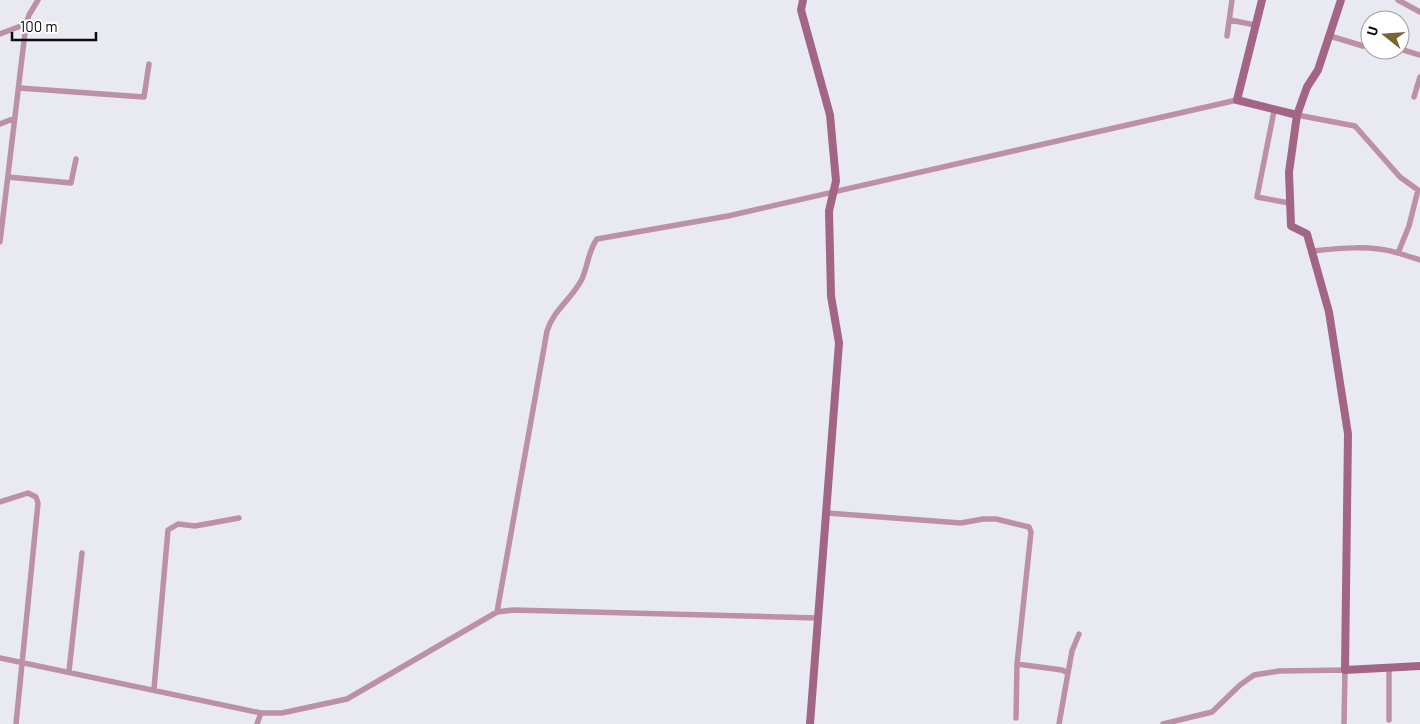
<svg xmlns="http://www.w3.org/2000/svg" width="1420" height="724" font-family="Barlow,sans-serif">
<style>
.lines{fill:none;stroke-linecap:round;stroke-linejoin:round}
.street{stroke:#bc91a6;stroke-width:5.5}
.secondary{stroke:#a26585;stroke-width:8}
</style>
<rect width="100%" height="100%" fill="#e9e9f1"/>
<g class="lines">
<path class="street" d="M 1398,0 L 1420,12
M 1230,20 L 1255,25
M 0,34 L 26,24
M 1227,36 L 1232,0
M 1330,36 L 1363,46 L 1370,44
M 1400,49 L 1420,55
M 19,88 L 144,97 L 149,64
M 1414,97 L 1420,77
M 1274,111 L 1257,197 L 1289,203
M 1297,115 L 1355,126 L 1400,177 L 1418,190 L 1409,226 L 1398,253 C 1371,245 1341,248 1313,251
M 0,124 L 15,118
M 8,177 L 71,183 L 76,159
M 0,242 L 26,24 L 29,15 L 38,0
M 1398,253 L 1420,260
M 0,502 L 28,493 L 36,497 L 38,503 L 16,724
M 827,513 L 961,523 L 983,519 L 996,519 L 1029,527 L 1031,532 L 1017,664 L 1062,670 L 1068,673 L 1059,724
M 497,612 L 547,331 C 554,309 572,299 582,279 C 588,266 588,251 597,239 L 728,216 L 1237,100
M 0,658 L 261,713 L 282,713 L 347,699 L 497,612 L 513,610 L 818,618
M 1389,668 L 1389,720
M 69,671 L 82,553
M 1068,673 L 1072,651 L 1079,634
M 154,689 L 168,530 L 178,524 L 195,526 L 239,518
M 1016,718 L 1017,664
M 257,724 L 261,713
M 1163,724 L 1212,712 L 1240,685 L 1254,675 L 1279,671 L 1345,670 L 1344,724"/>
<path class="secondary" d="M 803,0 L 801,10 L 830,115 L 836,181 L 829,211 L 831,296 L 839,343 L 810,724
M 1262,0 L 1237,100 L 1297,115
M 1341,0 L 1318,70 L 1307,87 L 1297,115 L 1289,172 L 1291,226 L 1307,234 L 1329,312 L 1348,434 L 1345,670 L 1420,666"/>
</g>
<g transform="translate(1385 35) rotate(287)"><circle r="24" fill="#ffffff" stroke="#9e9e9f"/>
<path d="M0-4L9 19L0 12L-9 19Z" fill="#776533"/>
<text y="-8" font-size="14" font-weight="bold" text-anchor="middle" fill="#0c0c0e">U</text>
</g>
<path d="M12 32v8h84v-8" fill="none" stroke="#0c0c0e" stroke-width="2.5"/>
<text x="20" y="32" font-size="15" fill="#0c0c0e" stroke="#ffffff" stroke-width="4" paint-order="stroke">100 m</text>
</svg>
